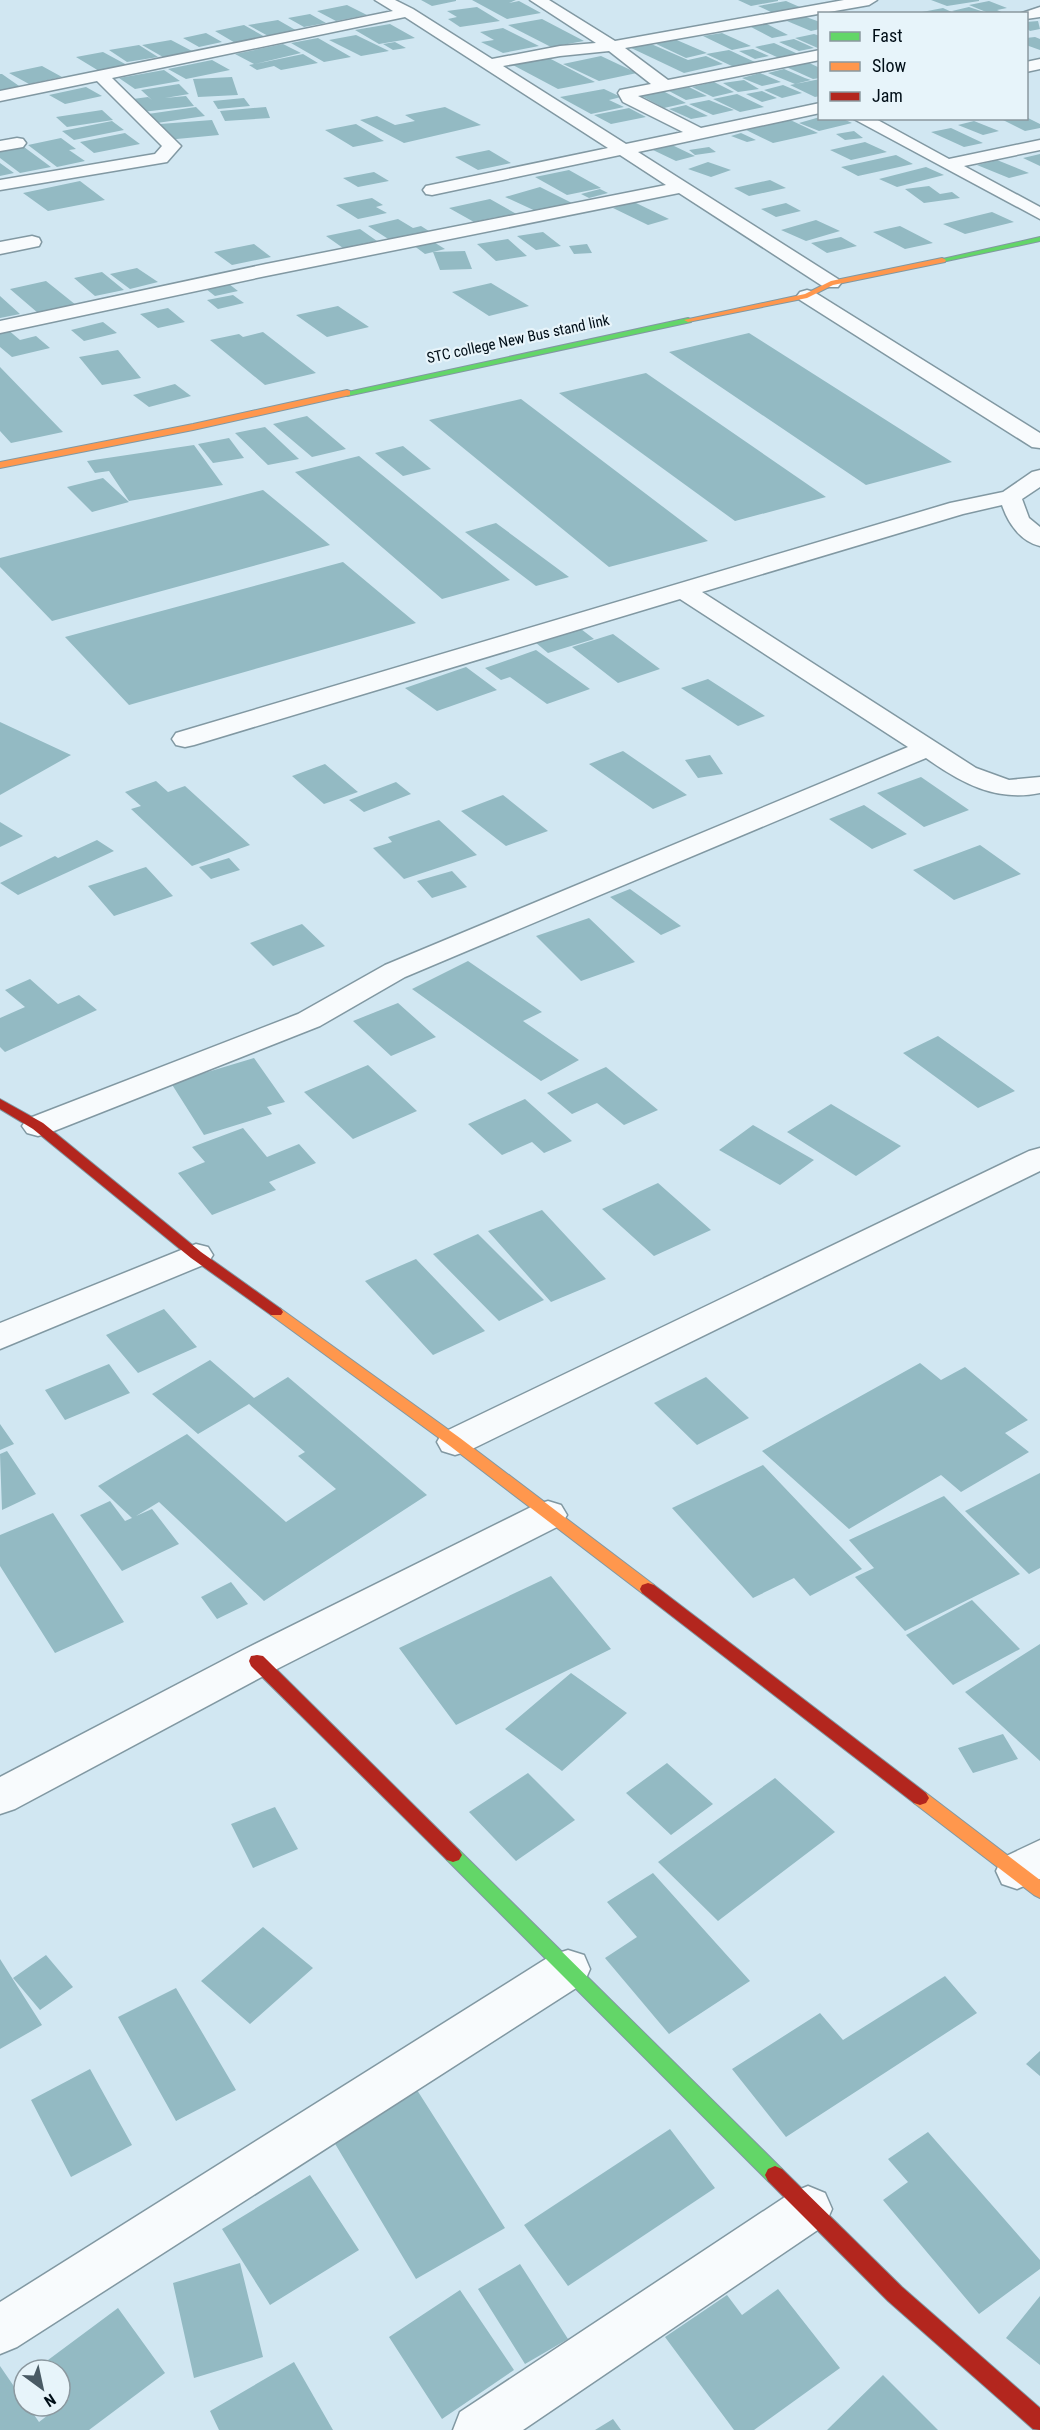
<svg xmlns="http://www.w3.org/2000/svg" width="1040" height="2430" font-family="'Roboto Condensed',sans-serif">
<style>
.building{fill:#93bac3}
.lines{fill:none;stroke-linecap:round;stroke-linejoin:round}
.street-casing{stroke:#8198a2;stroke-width:3}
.fast-casing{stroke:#8198a2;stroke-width:2}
.slow-casing{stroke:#8198a2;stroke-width:2}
.jam-casing{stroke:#8198a2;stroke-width:2}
.street{fill:#f8fbfd;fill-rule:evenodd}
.fast{fill:#63d668;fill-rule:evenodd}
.slow{fill:#ff974d;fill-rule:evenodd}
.jam{fill:#b3261e;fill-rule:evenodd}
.labels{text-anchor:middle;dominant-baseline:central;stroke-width:4.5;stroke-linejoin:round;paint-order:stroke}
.far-street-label{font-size:15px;fill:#000e17;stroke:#e7f4fa}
</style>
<rect width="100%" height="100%" fill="#d1e7f2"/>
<path class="building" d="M 421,0 L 456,0 L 456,1 L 432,6 Z
M 472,0 L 516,0 L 509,3 L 519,1 L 541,13 L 507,19 Z
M 738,0 L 778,0 L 778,1 L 751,6 Z
M 931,0 L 979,0 L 979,1 L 947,6 Z
M 786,1 L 802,8 L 773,13 L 758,6 Z
M 989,1 L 1007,8 L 997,10 L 1006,14 L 991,14 L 969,5 Z
M 347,5 L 367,15 L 336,21 L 317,11 Z
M 477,7 L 500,21 L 460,27 L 448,19 L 457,17 L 447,11 Z
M 969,7 L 987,13 L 987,14 L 960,14 L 952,11 Z
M 943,8 L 956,14 L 922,14 L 922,12 Z
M 310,14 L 326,23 L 304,27 L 288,18 Z
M 806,17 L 820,22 L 820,29 L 811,31 L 787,21 Z
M 542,19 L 584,41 L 551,47 L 508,25 Z
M 278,20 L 299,32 L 270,37 L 248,25 Z
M 1026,22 L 1038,21 L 1040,29 L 1030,31 L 1026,28 Z
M 765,23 L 788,35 L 772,38 L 749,26 Z
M 390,24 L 415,38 L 379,44 L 355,30 Z
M 244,25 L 267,38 L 237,44 L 215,31 Z
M 503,28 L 539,46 L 503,53 L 481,42 L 494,40 L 480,32 Z
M 206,33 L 222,42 L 199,47 L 183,38 Z
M 722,33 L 751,46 L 732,50 L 703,36 Z
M 814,34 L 820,36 L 820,49 L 795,38 Z
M 356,35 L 389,51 L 361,56 L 329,40 Z
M 1035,37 L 1040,39 L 1040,50 L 1026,45 L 1026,38 Z
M 318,38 L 351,57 L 324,62 L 291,43 Z
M 672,38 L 707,53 L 686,58 L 652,42 Z
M 794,39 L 814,48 L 799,51 L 779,42 Z
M 171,40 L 192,51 L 163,57 L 142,45 Z
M 395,42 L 406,48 L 393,50 L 383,44 Z
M 649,43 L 688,60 L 706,56 L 723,64 L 684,73 L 629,47 Z
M 774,43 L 798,54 L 779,58 L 755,47 Z
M 283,44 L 301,53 L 255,64 L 303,54 L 318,63 L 281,70 L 274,66 L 257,70 L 249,65 L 254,64 L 235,54 Z
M 139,45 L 158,57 L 127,62 L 109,50 Z
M 753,49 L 769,56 L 755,59 L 739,51 Z
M 729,50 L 757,63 L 734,67 L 706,54 Z
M 103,52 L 127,65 L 99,71 L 76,57 Z
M 601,56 L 637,73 L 599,81 L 563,64 Z
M 547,57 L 595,82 L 558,89 L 511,64 Z
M 212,60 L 230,70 L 186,79 L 168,69 Z
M 805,61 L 820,68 L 820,78 L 813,79 L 784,66 Z
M 42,66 L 62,77 L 29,84 L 9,73 Z
M 784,69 L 805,78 L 811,80 L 795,84 L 768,73 Z
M 164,70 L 180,81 L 135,89 L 119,78 Z
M 760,73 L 781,82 L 762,86 L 742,78 Z
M 0,74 L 2,74 L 22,88 L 0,92 Z
M 232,77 L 238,95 L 198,97 L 193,79 Z
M 820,79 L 820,96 L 815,97 L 790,85 Z
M 744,80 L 759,89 L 738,92 L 723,83 Z
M 714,82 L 734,92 L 713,97 L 692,87 Z
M 179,84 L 189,94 L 165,98 L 186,96 L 194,106 L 142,112 L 133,99 L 148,97 L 152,100 L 141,90 Z
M 783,85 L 802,93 L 782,98 L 764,90 Z
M 86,87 L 102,96 L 65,104 L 49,95 Z
M 689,87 L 707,96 L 686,100 L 669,91 Z
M 604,89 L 621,97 L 609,100 L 624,107 L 591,114 L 560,97 Z
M 663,91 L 686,103 L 664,108 L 640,95 Z
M 762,91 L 777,98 L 762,102 L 746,94 Z
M 737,94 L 764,107 L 740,112 L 713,99 Z
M 244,98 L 250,106 L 218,109 L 213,101 Z
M 709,100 L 734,110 L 713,115 L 689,104 Z
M 686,105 L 708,116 L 691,119 L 669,109 Z
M 196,107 L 205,116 L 157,123 L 148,114 Z
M 266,107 L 270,118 L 225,121 L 220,111 Z
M 445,107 L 481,125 L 404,143 L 360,120 L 377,116 L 395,125 L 415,121 L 405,115 Z
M 629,108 L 646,117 L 611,124 L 594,115 Z
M 102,110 L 113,120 L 67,127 L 56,117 Z
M 784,117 L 818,133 L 773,143 L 740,127 Z
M 820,117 L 841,118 L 852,123 L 819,131 L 799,123 Z
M 1011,118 L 1028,118 L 1040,124 L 1040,128 L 1025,131 L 1003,120 Z
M 212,120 L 219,135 L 166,140 L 160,124 Z
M 112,121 L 124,130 L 74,140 L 62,131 Z
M 974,121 L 999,131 L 983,135 L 958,125 Z
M 356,124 L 384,141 L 353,147 L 325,130 Z
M 951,128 L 983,143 L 964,147 L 931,132 Z
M 854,131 L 863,138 L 845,140 L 836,134 Z
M 125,133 L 140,144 L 94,153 L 80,142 Z
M 741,133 L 756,140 L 747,142 L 731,136 Z
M 61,138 L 76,149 L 69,150 L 85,161 L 57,167 L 28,145 Z
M 865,142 L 887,152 L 851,160 L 830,150 Z
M 672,145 L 695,156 L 676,161 L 653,150 Z
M 24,147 L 51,167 L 20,173 L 0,158 L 0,151 Z
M 709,147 L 716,152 L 695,155 L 689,150 Z
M 489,150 L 511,163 L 478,170 L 455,157 Z
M 1040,154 L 1040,166 L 1023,158 Z
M 896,155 L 913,164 L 858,176 L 841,167 Z
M 997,160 L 1029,173 L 1009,178 L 977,165 Z
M 708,162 L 731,170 L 711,177 L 688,169 Z
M 0,163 L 14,173 L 0,176 Z
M 926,167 L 944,175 L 897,187 L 879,179 Z
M 569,170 L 601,188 L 567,195 L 535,177 Z
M 374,172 L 389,181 L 358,187 L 343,178 Z
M 770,180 L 786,188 L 749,196 L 734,188 Z
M 80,181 L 105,200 L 48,211 L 23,193 Z
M 929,186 L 940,194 L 952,192 L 960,198 L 924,203 L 905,189 Z
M 540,187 L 574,204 L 540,213 L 505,197 Z
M 600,189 L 608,193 L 589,198 L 581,194 Z
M 372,198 L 383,205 L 376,207 L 387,213 L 358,219 L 336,205 Z
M 490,199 L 520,216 L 502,220 L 497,217 L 474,222 L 449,208 Z
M 634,202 L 669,219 L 648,225 L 613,208 Z
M 786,203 L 801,211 L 776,217 L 761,209 Z
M 992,212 L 1014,222 L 965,234 L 943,224 Z
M 398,219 L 413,228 L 421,226 L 432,233 L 393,242 L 368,226 Z
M 816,220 L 840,231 L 806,241 L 781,230 Z
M 900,226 L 933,243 L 905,249 L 873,232 Z
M 360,229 L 377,241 L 343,248 L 326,236 Z
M 543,232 L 561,246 L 536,250 L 517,236 Z
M 841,237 L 857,246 L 827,253 L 811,243 Z
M 508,239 L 527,256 L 496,261 L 477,244 Z
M 432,241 L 445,249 L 425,254 L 413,245 Z
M 254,244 L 271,257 L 232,265 L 214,252 Z
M 587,244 L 592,253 L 574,254 L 569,246 Z
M 465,251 L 472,269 L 440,270 L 433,252 Z
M 137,268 L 158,282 L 130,289 L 110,274 Z
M 102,272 L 124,290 L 95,296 L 74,278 Z
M 46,281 L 76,305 L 38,313 L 10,289 Z
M 491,283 L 529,306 L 489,316 L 452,292 Z
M 229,284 L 238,291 L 215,296 L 206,289 Z
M 233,295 L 244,303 L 218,309 L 207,300 Z
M 0,296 L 20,314 L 0,318 Z
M 338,306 L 369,327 L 327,337 L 296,315 Z
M 168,308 L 185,322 L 158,328 L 140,314 Z
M 103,322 L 117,333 L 84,341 L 71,330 Z
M 7,329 L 20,340 L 36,336 L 50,348 L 12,357 L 0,347 L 0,330 Z
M 263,332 L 316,373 L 265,385 L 210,340 L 239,334 L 243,337 Z
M 749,333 L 952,462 L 866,485 L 669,352 Z
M 118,350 L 141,378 L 102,385 L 79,357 Z
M 0,367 L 63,432 L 11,443 L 0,431 Z
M 646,373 L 826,497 L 735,521 L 559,393 Z
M 175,384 L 191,396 L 149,407 L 133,395 Z
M 521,399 L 708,541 L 609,567 L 429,420 Z
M 307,416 L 346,449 L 312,457 L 273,424 Z
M 265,427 L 299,459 L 268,465 L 235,433 Z
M 229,438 L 244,458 L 213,463 L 198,444 Z
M 194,445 L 223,485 L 129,501 L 109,471 L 95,473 L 87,461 Z
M 403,446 L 431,469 L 403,476 L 375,453 Z
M 359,456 L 510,580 L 442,599 L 295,472 Z
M 103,478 L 129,502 L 92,512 L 67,487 Z
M 263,490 L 330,545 L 52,621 L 0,567 L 0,558 Z
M 496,523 L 569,577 L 536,586 L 465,532 Z
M 343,562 L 416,623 L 129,705 L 65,637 Z
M 581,629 L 594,639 L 548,653 L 535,642 Z
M 613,634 L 660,669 L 618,683 L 572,647 Z
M 536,650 L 590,689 L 547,704 L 510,677 L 501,680 L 485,668 Z
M 466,667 L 497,690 L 437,711 L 405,688 Z
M 708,679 L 765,716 L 738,726 L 681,688 Z
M 0,722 L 71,755 L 0,795 Z
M 623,751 L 687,795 L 653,809 L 589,764 Z
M 710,755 L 723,774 L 698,778 L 685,760 Z
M 325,764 L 358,792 L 324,804 L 292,776 Z
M 921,777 L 969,810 L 924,827 L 877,793 Z
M 156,781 L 168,792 L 185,786 L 250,845 L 192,866 L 131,809 L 141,806 L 125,792 Z
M 396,782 L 411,794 L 364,812 L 349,800 Z
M 503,795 L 548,831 L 506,846 L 461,811 Z
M 864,805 L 907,834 L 872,849 L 829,819 Z
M 439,820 L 477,855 L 404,879 L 373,848 L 392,842 L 388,837 Z
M 0,822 L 23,836 L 0,847 Z
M 97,840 L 114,851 L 18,895 L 0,883 L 55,856 L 58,858 Z
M 980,845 L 1021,874 L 954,900 L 913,870 Z
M 229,858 L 240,870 L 211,879 L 199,867 Z
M 146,867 L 173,896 L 114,916 L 88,886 Z
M 452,871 L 467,887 L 432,898 L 417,881 Z
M 630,889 L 681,926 L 661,935 L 610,897 Z
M 589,918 L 635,962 L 581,981 L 536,936 Z
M 302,924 L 325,946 L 273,966 L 250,943 Z
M 468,961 L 542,1012 L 523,1021 L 579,1060 L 541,1081 L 412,989 Z
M 30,979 L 58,1004 L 79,995 L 97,1010 L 5,1052 L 0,1047 L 0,1018 L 25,1007 L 5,990 Z
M 398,1003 L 436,1037 L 391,1056 L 353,1021 Z
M 938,1036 L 1015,1091 L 978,1108 L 903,1053 Z
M 254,1058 L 285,1102 L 267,1107 L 272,1114 L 204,1135 L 171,1083 Z
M 368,1065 L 417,1111 L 353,1139 L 304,1092 Z
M 606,1067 L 658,1110 L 624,1125 L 597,1103 L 572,1114 L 547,1093 Z
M 525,1099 L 572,1141 L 544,1153 L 532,1142 L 502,1155 L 468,1124 Z
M 831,1104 L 901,1146 L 856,1176 L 787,1132 Z
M 753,1125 L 814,1160 L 780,1185 L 719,1150 Z
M 243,1128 L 267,1157 L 299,1144 L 316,1163 L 269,1182 L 276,1190 L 212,1215 L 178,1173 L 205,1162 L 192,1147 Z
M 658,1183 L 711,1230 L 654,1256 L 602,1209 Z
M 542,1210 L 606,1279 L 551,1302 L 488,1231 Z
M 478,1234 L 544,1300 L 499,1321 L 433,1254 Z
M 416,1259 L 485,1331 L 433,1355 L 365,1281 Z
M 164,1309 L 197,1347 L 138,1373 L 106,1335 Z
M 210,1360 L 254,1398 L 288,1377 L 427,1495 L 264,1601 L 159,1502 L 136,1516 L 152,1509 L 179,1544 L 122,1571 L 80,1515 L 110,1501 L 125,1521 L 132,1518 L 98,1486 L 187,1434 L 286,1522 L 336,1489 L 298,1456 L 305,1452 L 249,1404 L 198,1434 L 152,1394 Z
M 920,1363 L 941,1380 L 965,1367 L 1028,1420 L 1005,1433 L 1029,1452 L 961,1492 L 941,1475 L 849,1529 L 762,1451 Z
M 109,1364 L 130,1393 L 65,1420 L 45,1390 Z
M 706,1377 L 749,1418 L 697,1445 L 654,1403 Z
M 0,1424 L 14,1444 L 0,1450 Z
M 7,1451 L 36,1494 L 2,1510 L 0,1454 Z
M 763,1465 L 862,1569 L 810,1596 L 794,1578 L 753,1598 L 672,1508 Z
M 1040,1473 L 1040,1568 L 1029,1574 L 965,1511 Z
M 944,1496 L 1020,1574 L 905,1631 L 855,1577 L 874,1568 L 849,1540 Z
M 53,1513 L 124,1622 L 55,1653 L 0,1566 L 0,1535 Z
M 551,1576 L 611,1649 L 456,1725 L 399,1648 Z
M 231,1582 L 248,1604 L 217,1619 L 201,1597 Z
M 972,1600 L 1020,1649 L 953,1685 L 906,1635 Z
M 1040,1644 L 1040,1761 L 965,1692 Z
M 571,1673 L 627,1713 L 562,1771 L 505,1729 Z
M 1003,1734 L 1018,1759 L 973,1773 L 958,1748 Z
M 667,1763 L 713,1804 L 671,1835 L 626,1793 Z
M 528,1773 L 575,1820 L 516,1861 L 469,1812 Z
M 775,1778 L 835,1832 L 718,1921 L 658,1862 Z
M 275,1807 L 298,1849 L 253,1868 L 231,1824 Z
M 653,1873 L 750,1981 L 669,2034 L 605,1958 L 637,1937 L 607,1902 Z
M 263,1927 L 313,1968 L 250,2024 L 201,1981 Z
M 46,1955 L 73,1987 L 40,2010 L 13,1978 Z
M 0,1959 L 42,2025 L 0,2049 Z
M 945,1976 L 977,2013 L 786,2137 L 732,2069 L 820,2013 L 843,2040 Z
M 176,1988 L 236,2090 L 176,2121 L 118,2017 Z
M 1040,2051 L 1040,2076 L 1026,2064 Z
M 90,2069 L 132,2145 L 71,2177 L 31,2100 Z
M 417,2090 L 505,2228 L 416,2279 L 331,2137 Z
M 670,2129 L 715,2188 L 568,2286 L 524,2225 Z
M 928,2132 L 1040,2260 L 1040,2269 L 979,2314 L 883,2200 L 908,2182 L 888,2159 Z
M 310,2175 L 359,2250 L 270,2305 L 222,2229 Z
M 240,2263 L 263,2357 L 194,2378 L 173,2283 Z
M 520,2264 L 568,2339 L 525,2364 L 478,2289 Z
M 778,2289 L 840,2368 L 754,2430 L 734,2430 L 665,2337 L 727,2295 L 742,2315 Z
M 460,2290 L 514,2370 L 442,2419 L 389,2337 Z
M 1040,2296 L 1040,2365 L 1006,2338 Z
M 118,2308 L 165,2373 L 89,2430 L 0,2430 L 0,2366 L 24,2401 L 24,2406 L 28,2406 L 39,2422 L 69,2399 L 60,2386 L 60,2370 L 49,2370 L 44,2363 Z
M 294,2362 L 333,2430 L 219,2430 L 210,2411 Z
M 883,2375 L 938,2430 L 827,2430 Z
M 613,2419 L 621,2430 L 595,2430 Z"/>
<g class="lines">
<g class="street-casing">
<path id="street" d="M 375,0 L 395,0 L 413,9 L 492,59 L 560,46 L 596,43 L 530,0 L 549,0 L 615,41 L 844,0 L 877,0 L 869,5 L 625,48 L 668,80 L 820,50 L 820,60 L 638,96 L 701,128 L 820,103 L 820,113 L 638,152 L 838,279 L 841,283 L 838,287 L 824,287 L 679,193 L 266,276 L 0,333 L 0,321 L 266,264 L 666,185 L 620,155 L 432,195 L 426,194 L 423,190 L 426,186 L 608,148 L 405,17 L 112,78 L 181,146 L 167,162 L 0,190 L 0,180 L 155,154 L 162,146 L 97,81 L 0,101 L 0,91 L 393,11 ZM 609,51 L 651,84 L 620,90 L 618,93 L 623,102 L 683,132 L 626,144 L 503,66 L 560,56 Z
M 1040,7 L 1040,17 L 1026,19 L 1026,14 L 1019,14 Z
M 1040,59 L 1040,69 L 1026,72 L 1026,62 Z
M 852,118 L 874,118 L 949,159 L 1040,140 L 1040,150 L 964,166 L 1040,207 L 1040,219 Z
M 17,138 L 23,139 L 26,143 L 23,147 L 0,151 L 0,141 Z
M 32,236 L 39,238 L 41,242 L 39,246 L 0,254 L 0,242 Z
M 807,290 L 814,292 L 1040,433 L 1040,448 L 1032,447 L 800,300 L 797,296 L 800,292 Z
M 1040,470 L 1040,487 L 1022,499 L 1029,518 L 1040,527 L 1040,546 C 1020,541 1008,523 1002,505 L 963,514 L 702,592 L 976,768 L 1009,780 L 1040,777 L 1040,793 C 996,802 961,783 926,758 L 405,977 L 320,1026 L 49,1133 L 38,1136 L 27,1133 L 22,1126 L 27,1119 L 298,1014 L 385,965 L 908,747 L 680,599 L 194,745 L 185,747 L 176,745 L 172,739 L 176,733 L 950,503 L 1003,492 L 1032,472 Z
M 1040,1148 L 1040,1171 L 468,1451 L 455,1455 L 442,1451 L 437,1442 L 442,1433 L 1029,1151 Z
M 196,1244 L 208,1247 L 213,1255 L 208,1263 L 0,1349 L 0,1323 Z
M 548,1501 L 561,1505 L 567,1515 L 561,1525 L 271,1672 L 15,1809 L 0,1814 L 0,1777 L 243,1650 L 535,1505 Z
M 1040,1840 L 1040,1879 L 1017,1889 L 1002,1884 L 996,1871 L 1002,1858 Z
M 568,1950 L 584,1955 L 590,1969 L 584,1983 L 17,2347 L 0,2354 L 0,2302 L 552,1955 Z
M 808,2186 L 825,2193 L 832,2209 L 825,2225 L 523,2430 L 453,2430 L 460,2412 L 791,2193 Z"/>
</g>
<g class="fast-casing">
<path id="fast" d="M 1040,237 L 1040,241 L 942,262 L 938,260 Z
M 688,318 L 692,320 L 691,322 L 347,396 L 343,393 Z
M 453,1848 L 459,1850 L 782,2169 L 785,2175 L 782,2181 L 775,2184 L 768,2181 L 447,1860 L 444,1855 L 447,1850 Z"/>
</g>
<g class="slow-casing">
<path id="slow" d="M 942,258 L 946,260 L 945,262 L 833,285 L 807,298 L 688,322 L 684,320 L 805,294 L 831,281 Z
M 347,390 L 350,391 L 350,395 L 193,430 L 0,468 L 0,462 L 193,424 Z
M 276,1307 L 281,1309 L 460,1438 L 654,1585 L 656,1589 L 654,1593 L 648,1595 L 642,1593 L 450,1446 L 271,1315 L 269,1312 L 271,1309 Z
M 920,1791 L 926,1793 L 1040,1880 L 1040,1898 L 1034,1895 L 914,1803 L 911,1798 L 914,1793 Z"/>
</g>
<g class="jam-casing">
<path id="jam" d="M 0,1099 L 43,1123 L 201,1252 L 281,1309 L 283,1312 L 281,1315 L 271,1315 L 191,1258 L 33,1129 L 0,1109 Z
M 648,1583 L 654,1585 L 926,1793 L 929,1798 L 926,1803 L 920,1805 L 914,1803 L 642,1593 L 640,1589 L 642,1585 Z
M 257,1655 L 263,1656 L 459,1850 L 462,1855 L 459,1860 L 453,1862 L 447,1860 L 251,1666 L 249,1661 L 251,1656 Z
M 775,2166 L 782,2169 L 902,2287 L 1040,2408 L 1040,2430 L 1033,2429 L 888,2301 L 768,2181 L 765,2175 L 768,2169 Z"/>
</g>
<use href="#street" class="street"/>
<use href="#fast" class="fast"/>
<use href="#slow" class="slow"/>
<use href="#jam" class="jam"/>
</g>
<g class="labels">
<g class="far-street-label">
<text transform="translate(518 339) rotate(-12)">STC college New Bus stand link</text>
</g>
</g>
<rect x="818" y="12" width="210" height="108" fill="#e7f4fa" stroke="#8b989f" stroke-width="1.5"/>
<rect x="830" y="32" width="30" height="9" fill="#63d668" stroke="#8b989f" stroke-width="1.5"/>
<text x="872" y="42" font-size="18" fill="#000e17">Fast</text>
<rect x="830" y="62" width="30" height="9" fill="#ff974d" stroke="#8b989f" stroke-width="1.5"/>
<text x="872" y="72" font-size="18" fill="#000e17">Slow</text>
<rect x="830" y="92" width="30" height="9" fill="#b3261e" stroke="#8b989f" stroke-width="1.5"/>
<text x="872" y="102" font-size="18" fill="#000e17">Jam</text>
<g transform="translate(42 2388) rotate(147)"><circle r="28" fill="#e7f4fa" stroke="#8b989f" stroke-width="1.5"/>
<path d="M0-4.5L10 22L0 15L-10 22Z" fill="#495a64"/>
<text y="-9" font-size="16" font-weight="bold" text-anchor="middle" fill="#000e17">N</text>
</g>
</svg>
